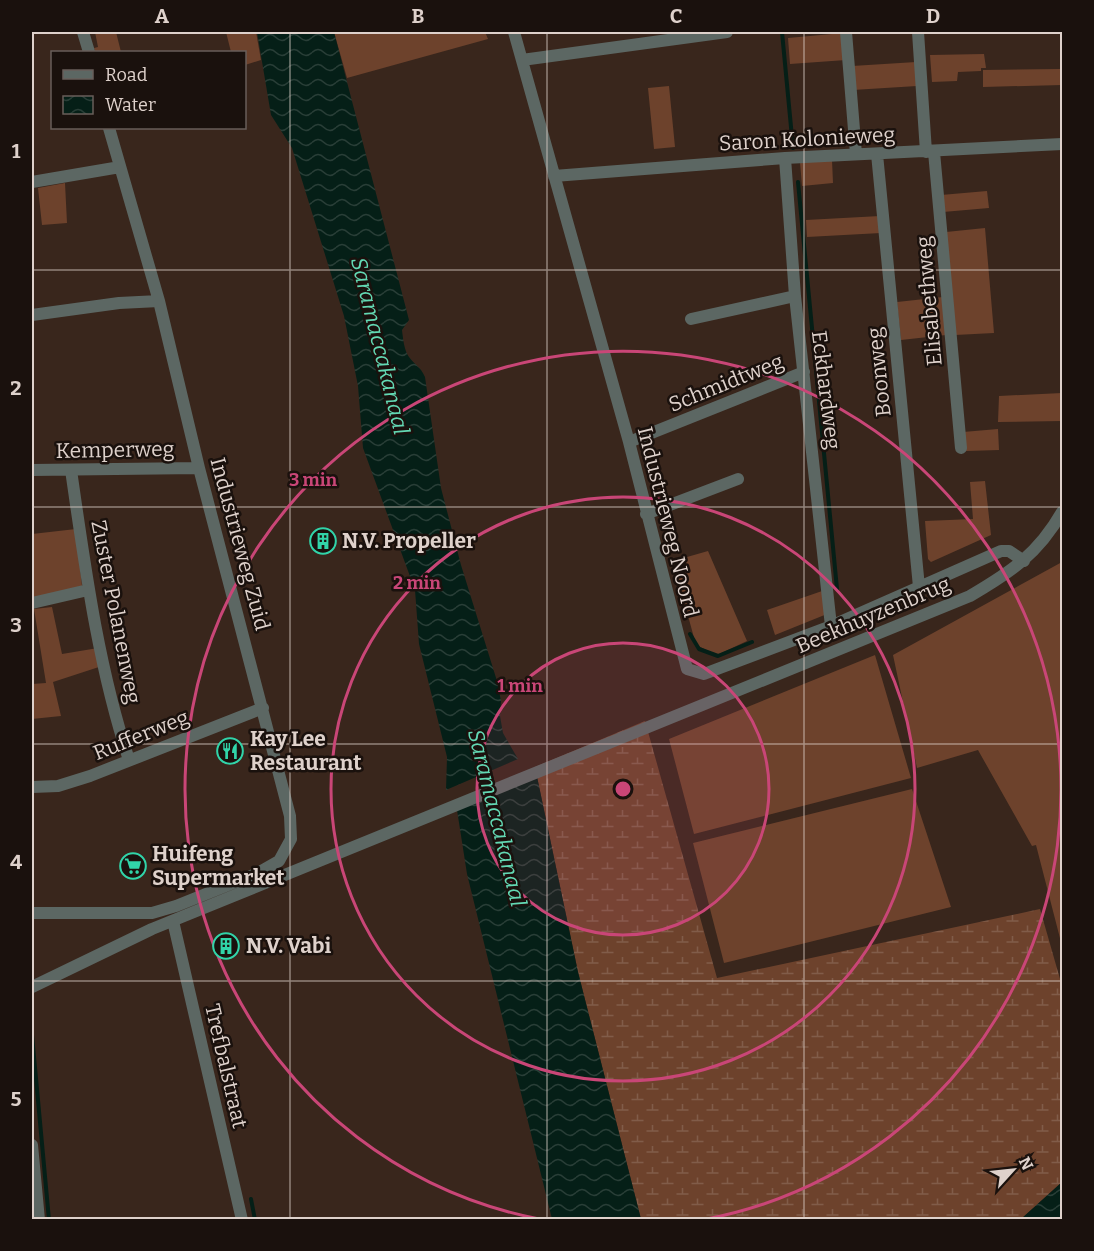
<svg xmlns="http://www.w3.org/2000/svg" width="1094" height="1251" font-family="Bitter,serif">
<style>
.grass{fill:#6d422c}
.wetland{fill:url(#wetland-marsh)}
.water{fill:url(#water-waves)}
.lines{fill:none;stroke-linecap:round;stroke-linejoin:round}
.stream{stroke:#051f17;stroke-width:4}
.canal{stroke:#051f17;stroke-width:14}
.minor{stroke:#5c6763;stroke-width:12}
.grid{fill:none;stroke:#ded1cb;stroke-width:1.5;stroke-opacity:0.55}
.ring{fill:none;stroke:#c94677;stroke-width:3}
.labels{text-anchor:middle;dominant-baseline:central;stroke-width:5;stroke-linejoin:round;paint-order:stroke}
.street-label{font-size:21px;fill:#ded1cb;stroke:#1a110d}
.poi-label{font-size:21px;font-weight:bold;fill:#ded1cb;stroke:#1a110d;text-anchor:start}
.water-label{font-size:22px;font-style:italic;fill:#63d9b4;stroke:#1a110d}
.centre{fill:#c94677;stroke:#1a110d;stroke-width:3}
.ring-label{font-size:18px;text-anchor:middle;font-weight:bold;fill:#c94677;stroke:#1a110d;stroke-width:5;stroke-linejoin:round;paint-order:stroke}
.neatline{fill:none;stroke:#ded1cb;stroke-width:2}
.grid-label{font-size:20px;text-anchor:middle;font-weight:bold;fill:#ded1cb}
</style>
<defs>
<pattern id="wetland-marsh" width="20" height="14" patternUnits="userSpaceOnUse" patternTransform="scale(1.5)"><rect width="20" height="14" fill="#6d422c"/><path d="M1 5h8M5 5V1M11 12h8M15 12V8" fill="none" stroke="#815c49"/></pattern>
<pattern id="water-waves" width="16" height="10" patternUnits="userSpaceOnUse" patternTransform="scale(1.5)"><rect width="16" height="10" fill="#051f17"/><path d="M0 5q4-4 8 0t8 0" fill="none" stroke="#293e37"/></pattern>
</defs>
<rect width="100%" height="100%" fill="#39261c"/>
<path class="grass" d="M 95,32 L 116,32 L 121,52 L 95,52 L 94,48 L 98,47 Z
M 226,32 L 256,32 L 261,60 L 245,65 L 244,52 L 231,52 Z
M 334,32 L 485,32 L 488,39 L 347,78 Z
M 843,33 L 846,60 L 790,64 L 788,38 Z
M 984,54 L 986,68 L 981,68 L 981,71 L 958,72 L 957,81 L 932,82 L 930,55 Z
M 916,62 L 917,86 L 853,90 L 852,66 Z
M 1062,69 L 1062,85 L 983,87 L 983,70 Z
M 669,86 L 675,147 L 654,149 L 648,88 Z
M 832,160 L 833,183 L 802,186 L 800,162 Z
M 65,183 L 67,223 L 42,225 L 38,188 Z
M 987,191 L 989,208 L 943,212 L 941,195 Z
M 880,216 L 881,233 L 807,237 L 806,220 Z
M 985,228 L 994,333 L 955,335 L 946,232 Z
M 943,297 L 946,335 L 901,340 L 897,302 Z
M 1062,393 L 1062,421 L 998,422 L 999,396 Z
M 998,429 L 999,450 L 966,451 L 963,432 Z
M 985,481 L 991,535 L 931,562 L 928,559 L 925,521 L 973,519 L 970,482 Z
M 76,529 L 82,586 L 32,600 L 32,534 Z
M 708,551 L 747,641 L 717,655 L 696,645 L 673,561 Z
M 1062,562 L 1062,946 L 1036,845 L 1032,846 L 978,750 L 917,768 L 893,655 Z
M 825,590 L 827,614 L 775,635 L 767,610 Z
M 52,607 L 62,654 L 98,648 L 102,666 L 53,682 L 61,716 L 32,719 L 32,684 L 46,683 L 34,609 Z
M 875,655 L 911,778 L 694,834 L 669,739 Z
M 912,789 L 951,907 L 724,963 L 693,843 Z"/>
<path class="wetland" d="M 645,721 L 717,978 L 1040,909 L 1062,986 L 1062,1182 L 1021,1219 L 641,1219 L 578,972 L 535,767 Z"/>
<path class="water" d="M 257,32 L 334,32 L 409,320 L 402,330 C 403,338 404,350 409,357 C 415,365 420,366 425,377 L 441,488 L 461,565 L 497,681 L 501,701 L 500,716 L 503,733 L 518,759 L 446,790 L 447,757 L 419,644 L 415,590 L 363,448 L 358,386 L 344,316 L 292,148 L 271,115 Z
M 535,767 L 578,972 L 641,1219 L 552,1219 L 467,874 L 457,810 Z
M 1062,1182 L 1062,1219 L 1021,1219 Z"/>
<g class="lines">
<path class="stream" d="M 782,32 L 793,148
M 798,182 L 837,589
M 690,634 L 699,649 L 718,656 L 752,642
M 32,1035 L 49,1220
M 251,1199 L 255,1220"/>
<path class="canal" d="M 481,756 L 492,801"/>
<path class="minor" d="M 83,32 L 89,52
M 514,32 L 629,442 L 687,669 L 704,674 L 831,626 L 1001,551 L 1009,551 L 1024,561
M 846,32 L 856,154
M 918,32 L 926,152
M 522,60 L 727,32
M 934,152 L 961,448
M 877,154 L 919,587
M 785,158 L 795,296 L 831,626
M 554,176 L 785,158 L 1062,144
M 32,182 L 120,167
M 32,315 L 119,303 L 159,301
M 691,319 L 795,296
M 629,442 L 804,372
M 32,470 L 199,468
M 71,470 C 85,567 98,666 129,760
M 646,514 L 738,479
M 32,603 L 88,590
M 32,787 L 58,786 L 90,776 L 263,708
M 32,913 L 152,913 L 176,906 L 258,873 L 279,861 L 291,839 L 290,816 L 199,468 L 159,301 L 109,128
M 173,921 L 242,1220
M 32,987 L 152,929 L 970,596 C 1011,572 1038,554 1062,512
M 32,1145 L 39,1220"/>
</g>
<path class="grid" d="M 290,32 L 290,1220M 547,32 L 547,1220M 804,32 L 804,1220M 32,270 L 1062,270M 32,507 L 1062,507M 32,744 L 1062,744M 32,981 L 1062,981"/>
<circle cx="623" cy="789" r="146" fill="#c94677" fill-opacity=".12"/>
<g class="ring">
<circle cx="623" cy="789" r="146"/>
<circle cx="623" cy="789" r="292"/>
<path d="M539 1219A438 438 0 1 1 707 1219"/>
</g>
<defs>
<g id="building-ring" transform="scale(1.35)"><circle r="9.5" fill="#1a110d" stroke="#31d4a9" stroke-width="1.5"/><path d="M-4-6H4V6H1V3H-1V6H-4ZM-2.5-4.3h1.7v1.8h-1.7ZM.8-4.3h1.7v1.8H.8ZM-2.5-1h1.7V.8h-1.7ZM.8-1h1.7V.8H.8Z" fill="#31d4a9"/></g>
<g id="restaurant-ring" transform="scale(1.35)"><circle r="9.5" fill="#1a110d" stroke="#31d4a9" stroke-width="1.5"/><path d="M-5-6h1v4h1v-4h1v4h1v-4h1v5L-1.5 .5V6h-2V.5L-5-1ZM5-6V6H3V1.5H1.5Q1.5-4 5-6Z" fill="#31d4a9"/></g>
<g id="supermarket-ring" transform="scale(1.35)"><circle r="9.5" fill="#1a110d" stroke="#31d4a9" stroke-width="1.5"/><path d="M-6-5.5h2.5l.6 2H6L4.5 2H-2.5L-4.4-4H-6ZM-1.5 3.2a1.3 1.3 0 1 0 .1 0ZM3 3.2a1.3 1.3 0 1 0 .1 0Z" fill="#31d4a9"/></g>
</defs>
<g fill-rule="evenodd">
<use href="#building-ring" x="323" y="541"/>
<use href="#restaurant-ring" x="230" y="751"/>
<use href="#supermarket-ring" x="133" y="866"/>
<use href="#building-ring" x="226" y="946"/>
</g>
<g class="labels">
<g class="street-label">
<text transform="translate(807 139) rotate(-3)">Saron Kolonieweg</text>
<text transform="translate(929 301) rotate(-95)">Elisabethweg</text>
<text transform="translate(879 372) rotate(-96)">Boonweg</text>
<text transform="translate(726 383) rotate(-22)">Schmidtweg</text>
<text transform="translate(826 390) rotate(83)">Eckhardweg</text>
<text transform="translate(115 450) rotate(-1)">Kemperweg</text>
<text transform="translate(668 522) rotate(76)">Industrieweg Noord</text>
<text transform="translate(240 544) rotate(75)">Industrieweg Zuid</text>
<text transform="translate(116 612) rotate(79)">Zuster Polanenweg</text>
<text transform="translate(873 615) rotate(-23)">Beekhuyzenbrug</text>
<text transform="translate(141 735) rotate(-22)">Rufferweg</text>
<text transform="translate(226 1066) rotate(77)">Trefbalstraat</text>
</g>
<g class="poi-label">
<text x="342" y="541">N.V. Propeller</text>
<text x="250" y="739">Kay Lee<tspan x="250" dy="24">Restaurant</tspan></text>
<text x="152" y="854">Huifeng<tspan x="152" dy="24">Supermarket</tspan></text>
<text x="246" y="946">N.V. Vabi</text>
</g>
<g class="water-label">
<text transform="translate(380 346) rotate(76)">Saramaccakanaal</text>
<text transform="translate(497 818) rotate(76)">Saramaccakanaal</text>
</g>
</g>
<circle cx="623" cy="789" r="9" class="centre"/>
<g class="ring-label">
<text x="313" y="486">3 min</text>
<text x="417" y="589">2 min</text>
<text x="520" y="692">1 min</text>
</g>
<rect width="1094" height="1251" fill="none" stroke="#1a110d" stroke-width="66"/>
<rect x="51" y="51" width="195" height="78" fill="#1a110d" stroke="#685e59" stroke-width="1.5"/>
<rect x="63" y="70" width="30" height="9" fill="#5c6763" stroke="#685e59" stroke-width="1.5"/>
<text x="105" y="81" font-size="18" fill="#ded1cb">Road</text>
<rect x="63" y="96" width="30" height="18" fill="url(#water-waves)" stroke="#685e59" stroke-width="1.5"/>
<text x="105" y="111" font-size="18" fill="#ded1cb">Water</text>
<g transform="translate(1013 1170) rotate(63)" stroke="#1a110d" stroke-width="4.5" paint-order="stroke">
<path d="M0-4.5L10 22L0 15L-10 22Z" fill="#ded1cb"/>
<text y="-9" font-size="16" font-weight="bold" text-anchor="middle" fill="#ded1cb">N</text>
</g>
<rect x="33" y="33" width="1028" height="1185" class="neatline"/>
<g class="grid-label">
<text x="162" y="23">A</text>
<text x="418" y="23">B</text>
<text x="676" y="23">C</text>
<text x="933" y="23">D</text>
<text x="16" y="158">1</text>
<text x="16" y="395">2</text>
<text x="16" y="632">3</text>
<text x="16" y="869">4</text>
<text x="16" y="1106">5</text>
</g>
</svg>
